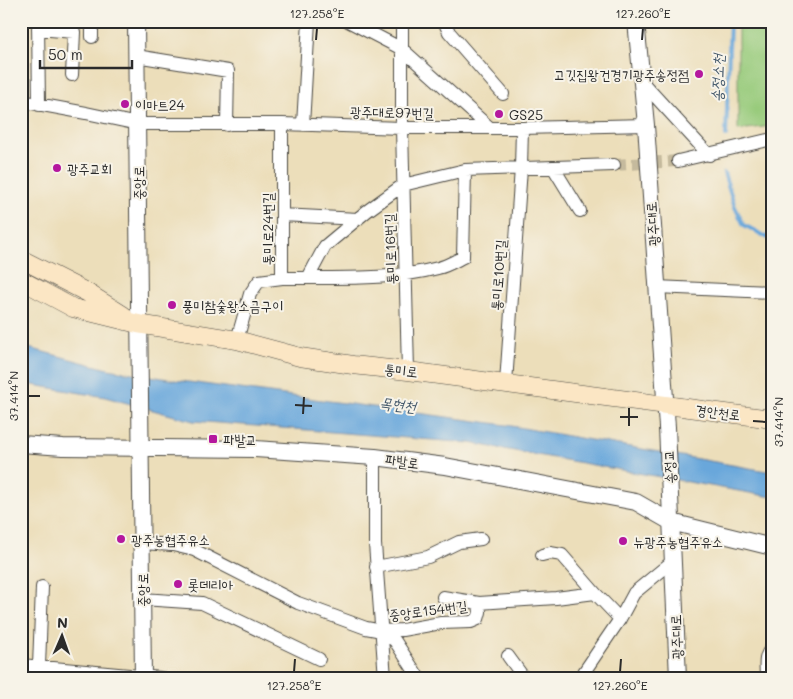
<svg xmlns="http://www.w3.org/2000/svg" width="793" height="699" font-family="Mali,'Poor Story',sans-serif">
<style>
.green{fill:#98cb7c;stroke:#627b54}
.water{fill:#69a7db;stroke:#4a6983}
.lines{fill:none;stroke-linecap:round;stroke-linejoin:round}
.stream{stroke:#69a7db;stroke-width:4}
.minor-tunnel{stroke:#c5ba9d;stroke-width:12;stroke-dasharray:12 6;stroke-linecap:butt}
.minor-casing{stroke:#484640;stroke-width:14}
.tertiary-casing{stroke:#484640;stroke-width:18}
.secondary-casing{stroke:#484640;stroke-width:19}
.minor{stroke:#fff;stroke-width:12}
.tertiary{stroke:#fff;stroke-width:16}
.secondary{stroke:#fbe6c4;stroke-width:18}
.ticks{fill:none;stroke:#2b2b2b;stroke-width:2}
.poi-dot{fill:#b5179e;stroke:#f7f3e8;stroke-width:2}
.labels{text-anchor:middle;dominant-baseline:central;stroke-width:4;stroke-linejoin:round;paint-order:stroke}
.poi-label{font-size:14px;fill:#2b2b2b;stroke:#f7f3e8;text-anchor:start}
.street-label{font-size:14px;fill:#2b2b2b;stroke:#f7f3e8}
.water-label{font-size:15px;font-style:italic;fill:#415669;stroke:#f7f3e8}
.neatline{fill:none;stroke:#2b2b2b;stroke-width:2}
.ticks-label{font-size:12px;text-anchor:middle;fill:#2b2b2b}
</style>
<rect width="100%" height="100%" fill="#f7f3e8"/>
<filter id="ink" filterUnits="userSpaceOnUse"><feTurbulence type="fractalNoise" baseFrequency=".02" numOctaves="2"/><feDisplacementMap in="SourceGraphic" scale="10" xChannelSelector="R" yChannelSelector="G"/><feConvolveMatrix kernelMatrix="1 2 1 2 8 2 1 2 1" color-interpolation-filters="sRGB"/></filter>
<filter id="wash" filterUnits="userSpaceOnUse"><feTurbulence type="fractalNoise" baseFrequency=".0096" numOctaves="4" result="noise"/><feDisplacementMap in="SourceGraphic" scale="20" xChannelSelector="R" yChannelSelector="G"/><feGaussianBlur stdDeviation="1.12" result="paint"/><feColorMatrix in="noise" values="0 0 0 0 0 0 0 0 0 0 0 0 0 0 0 0 0 1.4 0 .05"/><feComposite in="paint" operator="in"/></filter>
<g filter="url(#wash)">
<rect width="100%" height="100%" fill="#ecdeba"/>
<path class="green" d="M 738,21 L 772,21 L 772,126 L 738,130 Z"/>
<path class="water" d="M 21,346 L 108,369 L 174,380 L 506,425 L 772,472 L 772,497 L 470,443 L 193,421 L 105,397 L 21,383 Z"/>
<g class="lines">
<path class="stream" d="M 726,136 L 730,21
M 724,173 L 735,207 L 744,225 L 772,240"/>
</g>
</g>
<g filter="url(#ink)">
<g class="lines">
<path class="minor-tunnel" d="M 614,165 L 678,161"/>
<g class="minor-casing">
<path id="minor" d="M 38,21 L 39,105
M 92,21 L 92,37
M 348,21 L 402,49 L 490,128
M 402,21 L 402,128 L 408,371
M 444,21 L 449,32 L 503,94
M 38,29 L 74,32 L 72,75
M 136,56 L 228,71 L 227,125
M 643,83 L 709,155
M 21,101 L 86,113 L 138,124 L 282,124 L 402,128 L 522,128 L 646,125
M 303,125 L 309,21
M 678,161 L 772,139
M 553,167 L 580,211
M 282,215 L 358,219
M 282,278 L 308,278 L 325,246 L 367,211 L 403,185 L 465,170 L 614,165
M 308,278 C 351,278 396,279 438,268 C 447,266 455,261 463,257 L 465,170
M 656,287 L 772,292
M 237,340 L 250,294 L 259,281 L 282,278 L 282,124
M 506,383 L 521,168 L 522,128
M 375,457 L 375,544 L 385,678
M 142,543 L 173,545 L 194,550 L 298,603 L 366,628 L 382,631 L 402,630 L 441,623 L 471,622 L 478,619 L 480,612 L 479,603 L 556,598 L 595,593 L 620,619
M 542,555 L 550,553 L 562,555 L 595,593
M 376,567 L 428,557 L 459,542 L 481,539
M 443,597 L 479,603
M 142,599 L 202,603 L 319,659
M 382,631 L 395,641 L 419,678
M 508,656 L 524,678
M 21,665 L 161,678
M 39,666 L 42,587
M 580,678 L 620,619 L 634,593 L 673,561
M 766,678 C 766,667 763,656 772,648"/>
</g>
<g class="tertiary-casing">
<path id="tertiary" d="M 136,21 L 143,678
M 636,21 L 646,125 L 667,427 L 678,678
M 21,444 L 63,447 L 255,449 L 375,457 L 445,466 L 636,502 L 671,522 L 772,547"/>
</g>
<g class="secondary-casing">
<path id="secondary" d="M 21,259 L 88,293 L 123,315
M 21,280 L 73,308 L 138,324 L 237,340 L 300,357 L 353,365 L 408,371 L 772,419"/>
</g>
<use href="#minor" class="minor"/>
<use href="#tertiary" class="tertiary"/>
<use href="#secondary" class="secondary"/>
</g>
</g>
<path class="ticks" d="M 316,40 L 317,28M 642,40 L 643,28M 28,396 L 40,396M 295,405 L 312,406M 303,414 L 304,397M 620,417 L 638,417M 753,421 L 766,422M 629,426 L 629,408M 294,672 L 295,659M 620,672 L 621,659"/>
<g class="poi-dot">
<circle cx="699" cy="74" r="5"/>
<circle cx="125" cy="104" r="5"/>
<circle cx="499" cy="114" r="5"/>
<circle cx="57" cy="168" r="5"/>
<circle cx="172" cy="305" r="5"/>
<rect x="208" y="434" width="10" height="10" rx="2.5"/>
<circle cx="121" cy="539" r="5"/>
<circle cx="623" cy="541" r="5"/>
<circle cx="178" cy="584" r="5"/>
</g>
<g class="labels">
<g class="poi-label">
<text x="689" y="74" text-anchor="end">고깃집왕건경기광주송정점</text>
<text x="135" y="104">이마트24</text>
<text x="509" y="114">GS25</text>
<text x="67" y="168">광주교회</text>
<text x="182" y="305">풍미참숯왕소금구이</text>
<text x="223" y="439">파발교</text>
<text x="131" y="539">광주농협주유소</text>
<text x="633" y="541">뉴광주농협주유소</text>
<text x="188" y="584">롯데리아</text>
</g>
<g class="street-label">
<text transform="translate(392 112) rotate(1)">광주대로97번길</text>
<text transform="translate(138 183) rotate(-90)">중앙로</text>
<text transform="translate(652 224) rotate(-94)">광주대로</text>
<text transform="translate(267 229) rotate(-90)">통미로24번길</text>
<text transform="translate(390 249) rotate(-92)">통미로16번길</text>
<text transform="translate(498 275) rotate(-86)">통미로10번길</text>
<text transform="translate(401 370) rotate(6)">통미로</text>
<text transform="translate(718 412) rotate(7)">경안천로</text>
<text transform="translate(402 461) rotate(7)">파발로</text>
<text transform="translate(669 467) rotate(-93)">송정교</text>
<text transform="translate(142 590) rotate(-90)">중앙로</text>
<text transform="translate(428 610) rotate(-7)">중앙로154번길</text>
<text transform="translate(676 637) rotate(-92)">광주대로</text>
</g>
<g class="water-label">
<text transform="translate(717 78) rotate(-88)">송정소천</text>
<text transform="translate(398 404) rotate(7)">목현천</text>
</g>
</g>
<rect width="793" height="699" fill="none" stroke="#f7f3e8" stroke-width="55"/>
<g transform="translate(62 636) rotate(2)" stroke="#f7f3e8" stroke-width="4" paint-order="stroke">
<path d="M0-4L9 19L0 12L-9 19Z" fill="#2b2b2b"/>
<text y="-8" font-size="14" font-weight="bold" text-anchor="middle" fill="#2b2b2b">N</text>
</g>
<path d="M40 60v8h92v-8" fill="none" stroke="#2b2b2b" stroke-width="2.5"/>
<text x="48" y="60" font-size="15" fill="#2b2b2b" stroke="#f7f3e8" stroke-width="4" paint-order="stroke">50 m</text>
<rect x="28" y="28" width="738" height="644" class="neatline"/>
<g class="ticks-label">
<text x="317" y="18">127.258°E</text>
<text x="643" y="18">127.260°E</text>
<text transform="translate(14 396) rotate(-90)" y="4">37.414°N</text>
<text transform="translate(779 422) rotate(-90)" y="4">37.414°N</text>
<text x="294" y="690">127.258°E</text>
<text x="620" y="690">127.260°E</text>
</g>
</svg>
